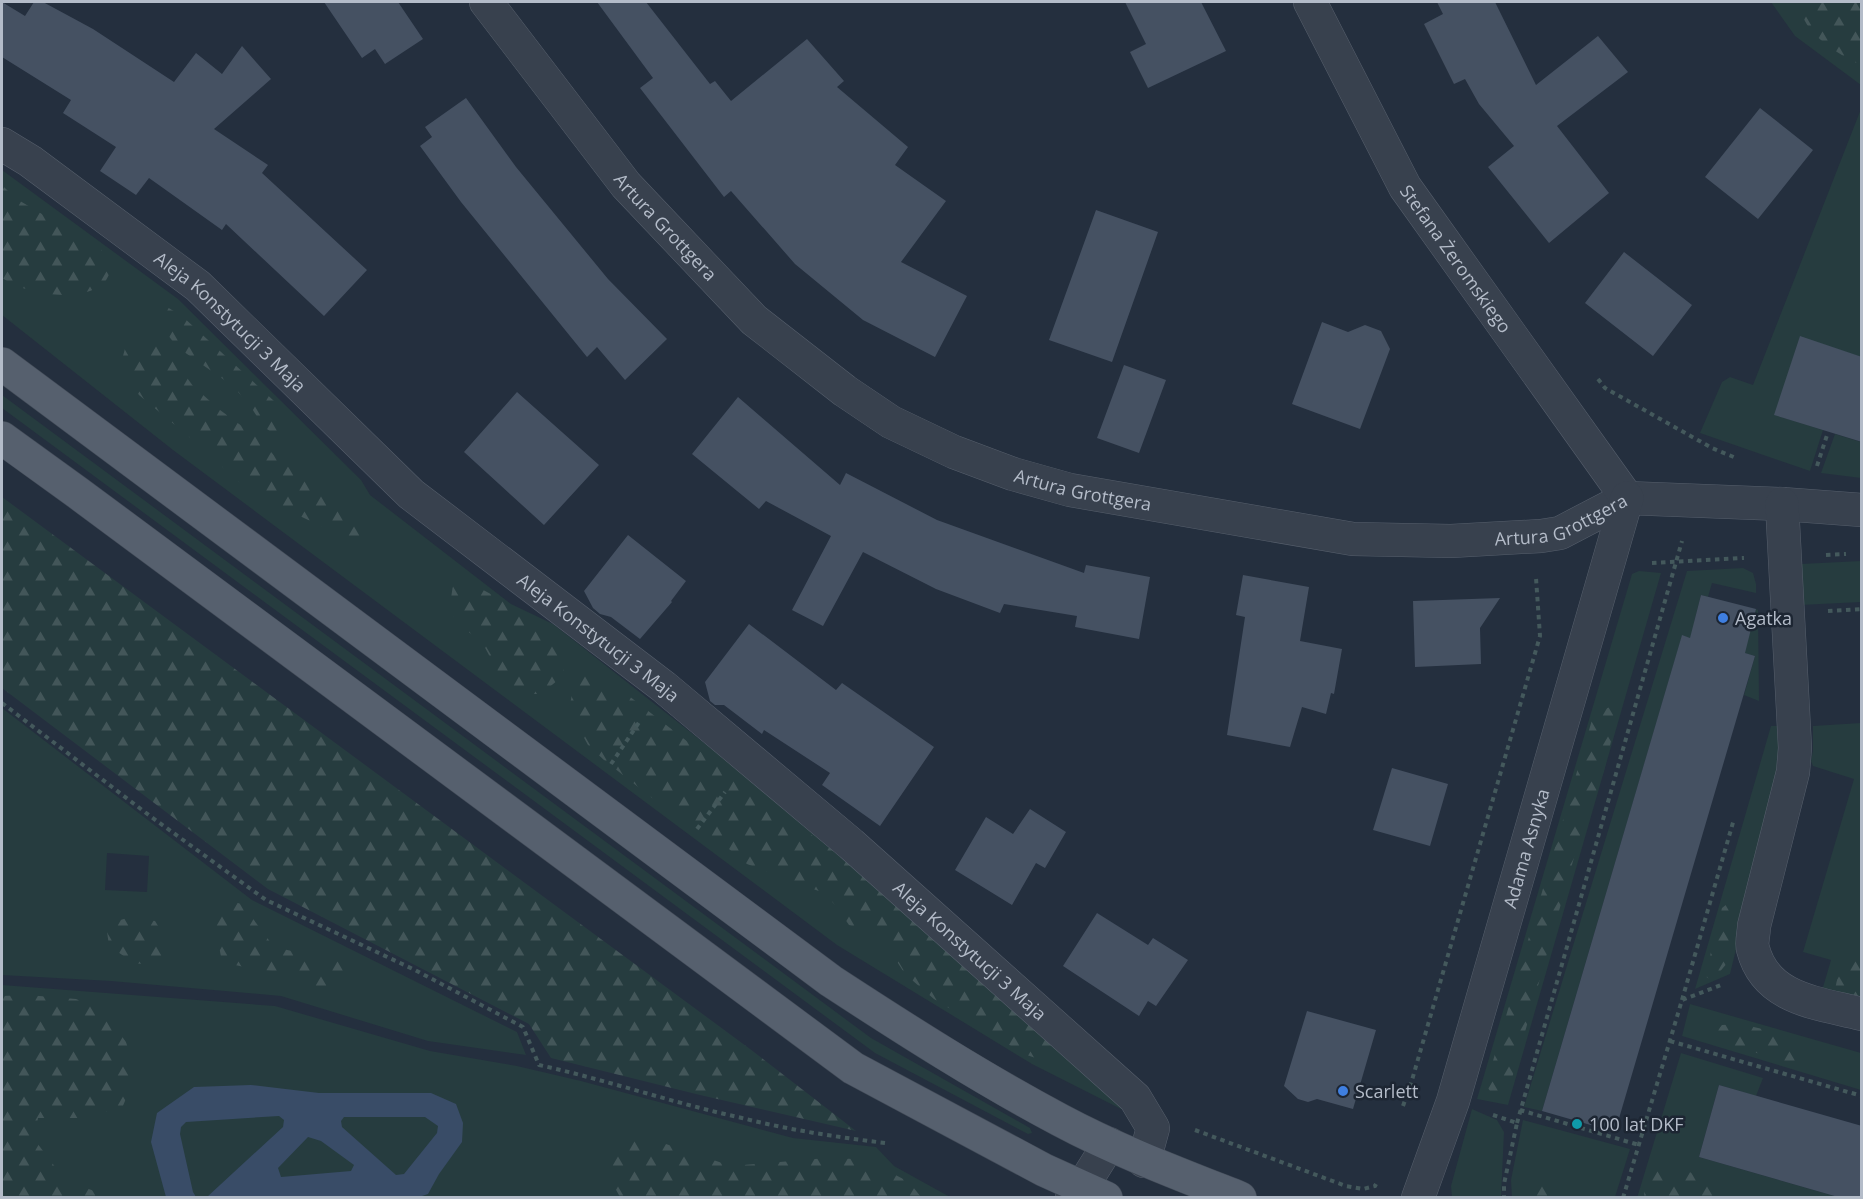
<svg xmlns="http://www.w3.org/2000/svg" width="1863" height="1199" font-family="'Open Sans',sans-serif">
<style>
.grass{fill:#263c3f;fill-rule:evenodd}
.forest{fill:url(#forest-firs)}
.water{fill:#394c67;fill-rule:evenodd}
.building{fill:#455162}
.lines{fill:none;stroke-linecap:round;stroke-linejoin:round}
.minor-casing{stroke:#565f6c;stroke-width:34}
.major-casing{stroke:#414a57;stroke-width:34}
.path{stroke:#44595c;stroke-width:4;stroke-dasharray:4.5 4.5;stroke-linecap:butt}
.minor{stroke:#38414e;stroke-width:33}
.major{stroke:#56606e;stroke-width:33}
.shop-dot{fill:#3f7fe0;stroke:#1d2633;stroke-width:2}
.culture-dot{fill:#0f9aa8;stroke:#1d2633;stroke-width:2}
.labels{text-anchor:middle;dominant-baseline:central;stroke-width:5;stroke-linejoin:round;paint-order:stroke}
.street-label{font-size:18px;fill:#b4bcc9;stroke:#1d2633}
.poi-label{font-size:18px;fill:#b4bcc9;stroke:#1d2633;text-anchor:start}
</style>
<defs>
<pattern id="forest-firs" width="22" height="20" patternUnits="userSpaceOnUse" patternTransform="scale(1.5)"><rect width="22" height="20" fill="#263c3f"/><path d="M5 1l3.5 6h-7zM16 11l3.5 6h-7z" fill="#435659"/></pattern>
</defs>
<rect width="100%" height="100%" fill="#242f3e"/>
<path class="grass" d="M 1771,2 L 1861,2 L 1861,85 L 1795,36 Z
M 1861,109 L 1861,357 L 1800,337 L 1775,415 L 1823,430 L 1810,471 L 1700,433 L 1722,382 L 1730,377 L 1753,385 Z
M 2,170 L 178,299 L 361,480 L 370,495 L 511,604 L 553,624 L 731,764 L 898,900 L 1107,1087 L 1123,1110 L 1032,1064 L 837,945 L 173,450 L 2,315 Z
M 2,395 L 871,1038 L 1030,1128 L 1032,1133 L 1028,1134 L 875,1053 L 2,408 Z
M 1835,434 L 1861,442 L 1861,478 L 1821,473 Z
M 1861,561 L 1861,602 L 1800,605 L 1801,564 Z
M 1743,568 L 1753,573 L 1756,584 L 1756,593 L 1712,583 L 1708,597 L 1701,595 L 1694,623 L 1748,638 L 1756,609 L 1758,610 L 1759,701 L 1744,695 L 1755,656 L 1682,636 L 1542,1111 L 1524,1107 L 1687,571 Z
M 1639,571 L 1661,573 L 1508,1105 L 1477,1099 L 1632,574 Z
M 2,708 L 252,900 L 517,1032 L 526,1055 L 428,1041 L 281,996 L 111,981 L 2,975 ZM 107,853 L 149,856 L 147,892 L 105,890 Z
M 1861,723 L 1861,1002 L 1821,994 L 1831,960 L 1803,952 L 1854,779 L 1813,766 L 1811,761 L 1813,751 L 1813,726 Z
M 1771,726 L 1778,726 L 1782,761 L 1730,974 L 1695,989 Z
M 2,985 L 275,1006 L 430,1051 L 517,1066 L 581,1081 L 793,1138 L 876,1147 L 894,1166 L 950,1197 L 2,1197 Z
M 1690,1004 L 1861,1053 L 1861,1090 L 1682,1036 Z
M 1681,1053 L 1763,1078 L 1756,1096 L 1719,1085 L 1699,1157 L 1838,1197 L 1637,1198 Z
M 1472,1109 L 1497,1120 L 1504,1132 L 1501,1197 L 1452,1197 L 1451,1186 Z
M 1523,1120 L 1630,1149 L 1615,1197 L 1512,1198 L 1511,1180 Z"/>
<path class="forest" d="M 1803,2 L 1861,2 L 1861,65 C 1843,57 1809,37 1803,16 C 1802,12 1803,6 1803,2 Z
M 2,185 L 15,198 L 101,249 L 112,269 C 109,274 106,282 102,285 C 76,303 26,294 2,278 Z
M 167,307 L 182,316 L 274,401 L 283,426 L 279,438 L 263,426 L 251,407 L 233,386 L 177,347 L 162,327 Z
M 151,341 L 171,356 L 193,386 L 220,410 L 254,435 L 280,461 L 312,484 L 341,501 L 372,527 L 363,541 L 346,541 L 325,528 L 260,497 L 232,477 L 212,456 L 139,395 L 120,367 L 126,345 Z
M 2,497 L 750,1049 L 856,1131 L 700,1095 L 551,1058 L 529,1024 L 268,889 L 2,688 Z
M 454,578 C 495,591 532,619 562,650 L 564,675 L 541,694 L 521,694 L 504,683 L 482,642 L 466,630 L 449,612 Z
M 577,667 L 629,696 L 770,806 L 857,867 L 1052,1042 L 1057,1059 L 1050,1063 L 1024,1054 L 934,999 L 905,974 L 894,957 L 889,942 L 873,933 L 849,925 L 836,906 L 824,893 L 747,864 L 729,849 L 671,813 L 604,760 L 588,745 L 569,710 Z
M 1610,707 L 1616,720 L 1604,771 L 1582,829 L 1509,1089 L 1504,1095 L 1492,1094 L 1486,1085 L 1594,713 Z
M 1736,897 L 1734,936 L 1728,962 L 1712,981 L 1705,976 L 1722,908 Z
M 217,898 L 242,904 L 274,947 L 345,963 L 348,987 L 319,989 L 290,973 L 253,969 L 222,962 L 211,904 Z
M 131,917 L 155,921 L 174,952 L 164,967 L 134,963 L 109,946 L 106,924 Z
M 1861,943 L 1861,995 L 1850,997 L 1835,991 C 1839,967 1842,959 1861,943 Z
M 27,995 L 76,999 L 103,1011 L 126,1042 L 136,1075 L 122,1108 L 82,1118 L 38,1118 L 34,1139 L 65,1180 L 110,1197 L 2,1197 L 2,996 Z
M 1741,1024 L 1775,1032 L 1812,1053 L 1810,1066 L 1792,1064 L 1722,1042 L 1717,1030 L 1722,1025 Z
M 616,1137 L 663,1143 L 731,1166 L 827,1158 L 855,1159 L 882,1168 L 909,1182 L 921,1197 L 620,1197 L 604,1168 Z
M 1661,1165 L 1683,1168 L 1732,1197 L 1644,1197 L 1645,1183 Z
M 1522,1182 L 1541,1183 L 1567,1197 L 1514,1197 Z"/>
<path class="water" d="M 251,1085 L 319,1093 L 431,1093 L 456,1104 L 463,1123 L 462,1142 L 439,1174 L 428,1194 L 419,1197 L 207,1197 L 283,1127 L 284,1120 L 279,1116 L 186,1122 L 181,1127 L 180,1134 L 193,1192 L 196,1197 L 166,1197 L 151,1142 L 157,1113 L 194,1087 ZM 344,1117 L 425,1117 L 438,1126 L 437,1133 L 404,1174 L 396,1175 L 342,1127 L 341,1121 ZM 308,1137 L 321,1141 L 354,1165 L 351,1171 L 281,1177 L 278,1168 Z"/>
<path class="building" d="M 2,2 L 25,16 L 34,2 L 43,2 L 93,29 L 174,82 L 196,53 L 222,74 L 242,46 L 271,79 L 214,129 L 268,165 L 262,173 L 367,270 L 324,316 L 226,224 L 222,230 L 149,178 L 136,195 L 100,171 L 116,147 L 63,113 L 71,100 L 2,57 Z
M 324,2 L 398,2 L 423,39 L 385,64 L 375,49 L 362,58 Z
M 597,2 L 646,2 L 710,84 L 715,81 L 731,101 L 807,39 L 844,81 L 837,87 L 908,147 L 895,165 L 946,201 L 901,262 L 967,296 L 935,357 L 863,320 L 795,264 L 731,191 L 724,197 L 640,88 L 653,78 Z
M 1125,2 L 1201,2 L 1226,51 L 1148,88 L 1130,52 L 1146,44 Z
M 1437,2 L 1495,2 L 1536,85 L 1598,36 L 1628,72 L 1557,126 L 1609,193 L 1549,243 L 1488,167 L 1514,146 L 1479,104 L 1465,79 L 1454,84 L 1424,24 L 1443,14 Z
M 466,98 L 516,167 L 608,279 L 667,339 L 625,380 L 597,347 L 587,357 L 461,202 L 420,146 L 432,137 L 425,127 Z
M 1760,108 L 1813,150 L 1758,219 L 1705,177 Z
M 1096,210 L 1158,232 L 1112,362 L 1049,340 Z
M 1624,252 L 1692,305 L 1653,356 L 1585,303 Z
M 1322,322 L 1348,332 L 1365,325 L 1381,331 L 1390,349 L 1360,429 L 1292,404 Z
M 1800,336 L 1862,357 L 1862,442 L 1774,415 Z
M 1124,365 L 1166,380 L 1139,453 L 1097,438 Z
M 517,392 L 599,465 L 544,525 L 464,452 Z
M 738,397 L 840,485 L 846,473 L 937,520 L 1084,573 L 1086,565 L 1150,577 L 1139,639 L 1075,627 L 1077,616 L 1004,604 L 1000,613 L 936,589 L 863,552 L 823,626 L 792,610 L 831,536 L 766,501 L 759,509 L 692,454 Z
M 628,535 L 686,581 L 671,601 L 672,602 L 640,639 L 611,617 L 600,614 L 593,608 L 584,591 Z
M 1243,575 L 1309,587 L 1300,641 L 1342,649 L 1334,694 L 1331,693 L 1326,714 L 1302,707 L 1290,747 L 1227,735 L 1245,617 L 1236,615 Z
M 1701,595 L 1756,609 L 1745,653 L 1755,656 L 1615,1132 L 1542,1111 L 1682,635 L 1690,638 Z
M 1500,598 L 1480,628 L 1481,664 L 1415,667 L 1413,601 Z
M 749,624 L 836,690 L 842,683 L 934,747 L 880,826 L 822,785 L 830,773 L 764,730 L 762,734 L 724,705 L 715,705 L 710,701 L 705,682 Z
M 1392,768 L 1448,784 L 1430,846 L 1373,830 Z
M 1030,809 L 1066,832 L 1045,868 L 1036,863 L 1012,905 L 955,870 L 986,817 L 1013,834 Z
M 1097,913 L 1148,945 L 1153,938 L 1188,960 L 1156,1006 L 1148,1001 L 1139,1016 L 1063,966 Z
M 1307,1011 L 1376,1030 L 1353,1109 L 1317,1099 L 1308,1102 L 1298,1099 L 1284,1086 Z
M 1719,1085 L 1862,1126 L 1862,1197 L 1838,1197 L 1699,1157 Z"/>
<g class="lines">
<g class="minor-casing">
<g id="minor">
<path id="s1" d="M 486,2 L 626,185 L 754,320 L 845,391 L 891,422 L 954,452 L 1013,474 L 1070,490 L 1353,539 L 1451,541 L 1541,536 L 1560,533 L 1627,498 L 1782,504 L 1862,510"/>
<path id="s2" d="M 1310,2 L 1405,187 L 1627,498"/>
<path id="s3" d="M 2,144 L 30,161 L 198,286 L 411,494 L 664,687 L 851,844 L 1135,1098 L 1153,1128 L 1144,1161"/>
<path d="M 1782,504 L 1795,748 L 1793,772 L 1754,926 C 1754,933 1751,943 1753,949 C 1766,1000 1819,1003 1862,1014"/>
<path d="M 1072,1198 L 1082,1187 L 1109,1144"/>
<path id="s4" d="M 1418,1198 L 1453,1101 L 1627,498"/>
</g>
</g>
<g class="major-casing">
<path id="major" d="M 2,364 L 831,981 C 906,1030 981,1078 1060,1120 C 1118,1151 1179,1174 1240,1198
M 2,438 L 78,493 L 853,1068 L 1044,1170 L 1106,1198"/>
</g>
<path class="path" d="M 1598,379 L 1605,388 L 1712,448 L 1736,458
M 1817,466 L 1828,432
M 1826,555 L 1846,554
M 1652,563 L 1744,558
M 1828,611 L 1862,609
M 2,703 L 150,816 L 266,900 L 415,970 L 523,1027 L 539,1065 C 607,1080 673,1103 742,1118 C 789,1130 837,1137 885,1143
M 611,764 L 640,721
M 697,829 L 725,792
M 1682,1000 L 1734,819
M 1670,1041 L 1862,1096
M 1410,1087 L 1540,636 L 1536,578
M 1403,1106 L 1410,1087 L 1415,1088
M 1520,1110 L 1639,1145
M 1493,1115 L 1517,1123 L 1504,1184 L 1504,1198
M 1517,1123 L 1682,541
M 1195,1130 L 1346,1186 L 1363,1189 L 1375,1186 L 1376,1184
M 1623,1198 L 1682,1000 L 1721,985"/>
<use href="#minor" class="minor"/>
<use href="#major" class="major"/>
</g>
<g class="shop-dot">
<circle cx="1723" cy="618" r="6"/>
<circle cx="1343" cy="1091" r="6"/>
</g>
<circle class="culture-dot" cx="1577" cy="1124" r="6"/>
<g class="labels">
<g class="street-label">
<text stroke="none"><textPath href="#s1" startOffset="288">Artura Grottgera</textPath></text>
<text stroke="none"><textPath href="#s2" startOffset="296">Stefana Żeromskiego</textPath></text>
<text stroke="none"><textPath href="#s3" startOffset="290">Aleja Konstytucji 3 Maja</textPath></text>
<text stroke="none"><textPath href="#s1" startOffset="792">Artura Grottgera</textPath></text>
<text stroke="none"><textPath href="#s1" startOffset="1278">Artura Grottgera</textPath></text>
<text stroke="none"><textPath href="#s3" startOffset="776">Aleja Konstytucji 3 Maja</textPath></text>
<text stroke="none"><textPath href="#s4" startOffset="366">Adama Asnyka</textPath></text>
<text stroke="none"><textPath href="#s3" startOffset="1262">Aleja Konstytucji 3 Maja</textPath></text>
</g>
<g class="poi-label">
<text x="1735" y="618">Agatka</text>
<text x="1355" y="1091">Scarlett</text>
<text x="1589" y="1124">100 lat DKF</text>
</g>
</g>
<rect width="1863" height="1199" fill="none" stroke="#b4bcc9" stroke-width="6"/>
</svg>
